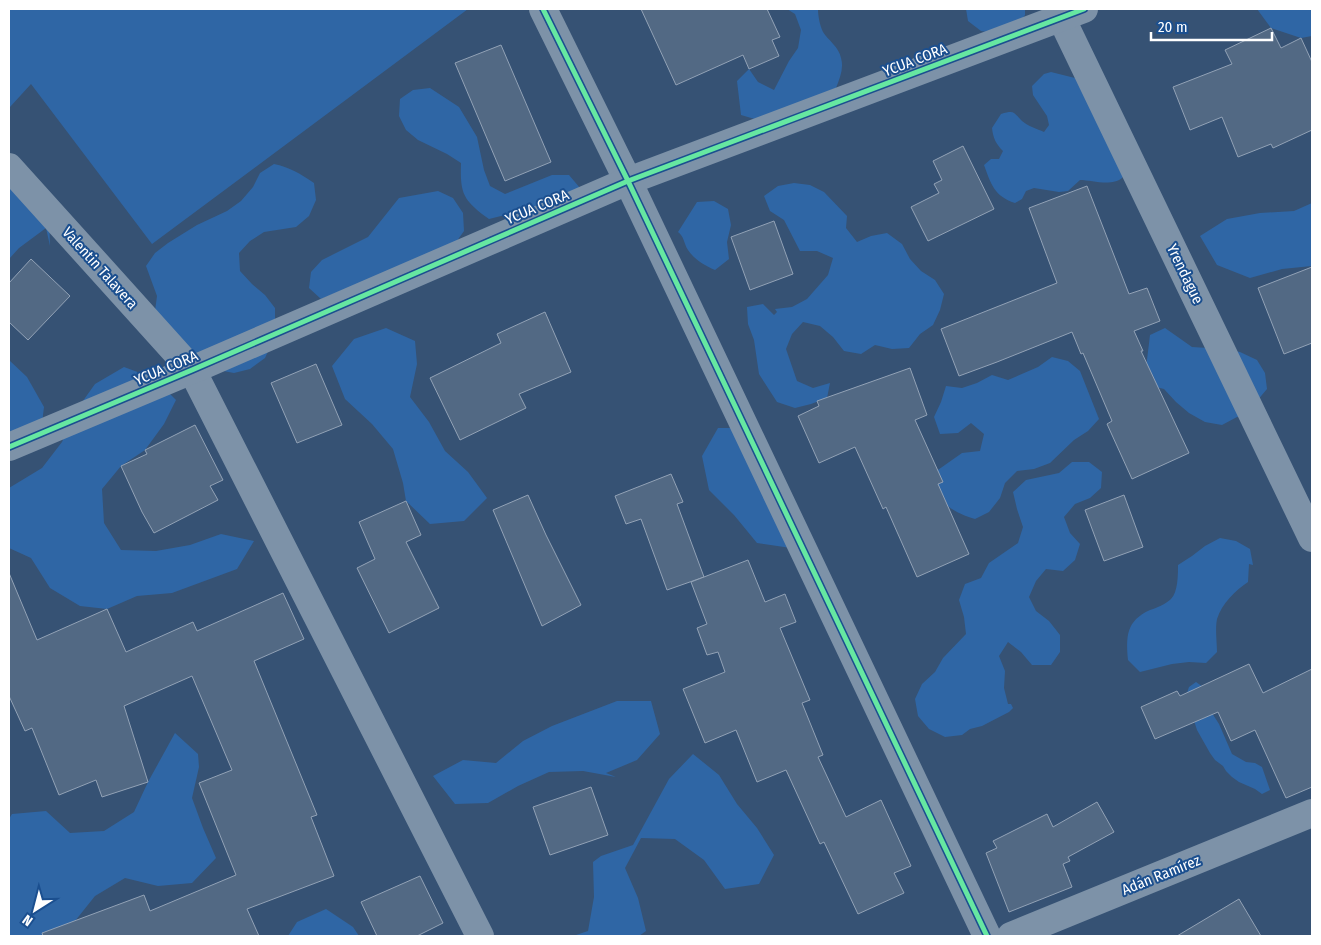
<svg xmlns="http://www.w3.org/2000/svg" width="1321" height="945" viewBox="0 0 1321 945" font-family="'Fira Sans Condensed',sans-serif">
<rect width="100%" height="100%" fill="#365274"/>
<g fill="#2f66a5">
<polygon points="9,9 468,9 152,244 31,84 10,107 9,107"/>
<path d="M787 9H818C818 16 820 26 823 32 828 40 839 47 841 58 844 68 840 78 836 88L758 120 741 115 737 81 749 69 758 82 774 90 789 61 798 48 801 30 795 14Z"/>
<polygon points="966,9 1025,9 1025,15 1015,29 999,34 981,31 968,21"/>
<polygon points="1257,9 1312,9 1312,36 1301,38 1271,28"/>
<path d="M1051 72 1075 78 1127 171C1125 173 1124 176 1122 178 1111 187 1092 180 1080 180L1068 191 1059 192 1034 188 1026 191 1022 199 1015 203C994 196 991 184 984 165L991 159H999L1003 151C996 144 993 138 992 128L1001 114C1015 110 1013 112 1022 121 1028 126 1037 129 1044 132L1049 125 1047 116 1033 95 1032 86 1044 74Z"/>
<path d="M430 88 459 107 477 137 484 170 490 186 505 194 552 175H569L580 188 538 213 521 211 489 219C463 200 460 194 461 163L447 154 418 140 406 130 399 116 400 99 413 90Z"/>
<polygon points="9,162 49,213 50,246 46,228 19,248 9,259"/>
<path d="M274 164C289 167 301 174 314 183L316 200 309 216 296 227 264 232 250 241 239 253 240 271 252 284 265 295 275 308V326L272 343 265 358 250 369 234 373 218 370 202 364 155 311 157 296 146 266 155 253 168 243 197 225 227 211 241 201 253 187 260 173Z"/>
<polygon points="794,183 810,185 824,192 847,216 846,228 857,242 871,236 887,233 902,244 910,259 921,271 935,280 944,294 940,310 933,325 920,334 909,348 892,349 875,345 861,354 844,351 833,337 820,326 803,322 792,334 786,349 797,381 813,388 830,383 827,398 811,404 795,408 777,402 759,374 754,340 748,324 747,307 763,304 774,315 777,312 775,309 792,307 807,299 828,275 833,258 817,251 800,251 784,220 770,211 764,196 778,186"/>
<polygon points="438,191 453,198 463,213 464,231 454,245 321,299 309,288 311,272 322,260 368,237 399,198"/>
<path d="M714 201 728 209 731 225 727 242 729 259 715 270C704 265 695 260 688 250 684 244 684 236 678 232L697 202Z"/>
<polygon points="1312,203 1312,266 1282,269 1250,278 1217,265 1200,236 1227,219 1260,213 1294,211"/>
<polygon points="386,328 415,341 417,364 410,397 429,422 445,451 468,472 487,498 464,521 430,524 406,501 403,483 393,449 372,424 345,399 332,366 354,339"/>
<polygon points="1165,328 1192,347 1224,349 1240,352 1257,360 1265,373 1267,389 1256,402 1254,415 1237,417 1222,425 1205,422 1189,413 1176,402 1164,389 1148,385 1146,368 1150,335"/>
<path d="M1052 357 1068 361 1080 371 1099 419 1088 431 1074 440 1050 463 1034 469 1017 471 1005 483 1000 498 989 512 975 519C953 512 946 507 933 489L935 472 962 453 980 451 984 434 971 423 958 433 940 434 934 417 941 402 946 386 962 388 977 383 992 375 1008 380 1038 367Z"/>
<polygon points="9,360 27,377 44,407 40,440 9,456"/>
<polygon points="124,367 154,378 176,400 164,424 145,450 121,466 102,489 104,523 121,550 156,551 190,545 221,534 254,541 237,569 172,593 137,596 107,609 80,606 50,588 31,558 9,548 9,488 42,468 62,442 75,412 95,384"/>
<polygon points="718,428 754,428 791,548 757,543 734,515 709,490 702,456"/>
<polygon points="1072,462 1089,462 1102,472 1101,488 1090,498 1075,504 1064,517 1070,533 1080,544 1075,560 1063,571 1046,569 1036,581 1029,597 1036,611 1049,621 1060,635 1060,652 1051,665 1032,665 1021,652 1008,642 999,656 1005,671 1004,688 1008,704 1011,704 1013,708 1009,712 982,726 970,729 962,735 945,737 929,729 918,716 915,699 922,684 935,672 943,658 966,634 964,617 959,600 965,584 981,578 989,563 1018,543 1023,527 1017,509 1013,492 1026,480 1059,473"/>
<path d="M1220 538 1236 541 1250 549 1253 565 1249 564 1248 582C1235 591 1222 603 1217 619 1215 628 1217 643 1217 652L1206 663 1189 662 1172 664 1140 672 1128 660C1126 636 1126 621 1150 610 1156 608 1166 604 1171 599 1178 592 1178 575 1178 565L1192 556 1205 546Z"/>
<polygon points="1196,682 1203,687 1210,710 1219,724 1232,754 1246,762 1255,763 1262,767 1270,790 1262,794 1255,789 1239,782 1232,777 1226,771 1223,766 1215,760 1210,753 1197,730 1186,696 1189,687"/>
<polygon points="617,701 651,701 660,734 637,760 606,773 616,777 583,771 549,772 518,786 488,803 455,804 433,776 463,760 496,763 523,741 552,726"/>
<polygon points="175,733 198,754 199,767 192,798 203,828 216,858 192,883 158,886 125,878 95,896 75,921 59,927 48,936 9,936 9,819 12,814 46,811 70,833 104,831 134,812 148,782"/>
<polygon points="693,754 719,775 737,804 757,828 774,855 759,884 725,889 704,860 675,839 641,838 625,868 638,898 646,931 639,936 573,936 588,931 594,897 593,862 601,856 633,845 669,779"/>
<polygon points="326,909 353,927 359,936 288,936 297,922"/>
</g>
<g fill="#526984" stroke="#92a2b6">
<polygon points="641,9 767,9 780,37 772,40 779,56 749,69 743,55 676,85"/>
<polygon points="1271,28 1281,48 1301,38 1312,62 1312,130 1273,148 1271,144 1238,157 1222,117 1190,130 1173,87 1232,64 1225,50"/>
<polygon points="501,45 551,162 505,181 455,63"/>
<polygon points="963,146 994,209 928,241 911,207 939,193 934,184 942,180 933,161"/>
<polygon points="1087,186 1129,294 1147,288 1160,321 1134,331 1143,351 1141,351 1189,453 1132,479 1107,424 1112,421 1083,353 1081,354 1072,332 997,362 959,376 941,329 1057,283 1029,208"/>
<polygon points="774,221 793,274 750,290 731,237"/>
<polygon points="31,259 70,296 28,340 9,322 9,283"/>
<polygon points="1312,267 1312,343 1284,354 1258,288"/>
<polygon points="545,312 571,372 519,394 526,408 460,440 430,378 501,343 497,334"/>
<polygon points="316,364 342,425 297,443 271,383"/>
<polygon points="910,368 927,415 915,420 943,482 938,484 969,554 917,577 886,507 883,509 855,447 819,463 798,416 819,406 817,401"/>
<polygon points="195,425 223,480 210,486 218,500 154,533 142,512 121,466 147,454 145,450"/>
<polygon points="671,474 683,502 677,504 704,577 667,590 641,519 626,524 615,496"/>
<polygon points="528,495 546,535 581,605 542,626 493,510"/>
<polygon points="1124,495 1143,547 1104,561 1085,510"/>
<polygon points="406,501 421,535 406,542 439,608 389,633 357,568 375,559 359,522"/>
<polygon points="748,560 765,602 785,594 796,622 780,628 810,700 802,703 823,755 818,757 846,817 881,800 911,866 894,873 904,893 858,914 824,842 820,844 786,770 757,782 736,730 705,743 683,689 725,672 718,652 707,655 697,628 707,624 691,582"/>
<polygon points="9,573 37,640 107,609 126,652 193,622 197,631 283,593 304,639 254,661 317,815 311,817 334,876 247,909 259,936 43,936 42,933 144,895 150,911 236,875 199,783 232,770 192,676 124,706 148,782 102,797 96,780 59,795 32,728 25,731 9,696"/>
<polygon points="1249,664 1263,693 1312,669 1312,787 1286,798 1255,730 1231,741 1218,712 1155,739 1141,707 1177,691 1180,696"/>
<polygon points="591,787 608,835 550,855 533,807"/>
<polygon points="1097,802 1114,832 1068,857 1070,861 1063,864 1072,887 1009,912 986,853 997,848 993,841 1047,814 1053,827"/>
<polygon points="420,876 443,923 417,936 377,936 361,902"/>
<polygon points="1239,899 1261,936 1177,936"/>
</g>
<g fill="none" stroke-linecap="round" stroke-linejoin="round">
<g stroke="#7d92a8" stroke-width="28">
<polyline points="543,9 628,181 987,936"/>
<polyline points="1057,9 1312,538"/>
<polyline points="9,167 192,370 480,936"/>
<polyline points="9,447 192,370 628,181 1084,9"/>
<polyline points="1011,936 1312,813"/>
</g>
<g stroke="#1b4f8f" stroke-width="8">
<g id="cycleway">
<polyline points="543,9 628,181 987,936"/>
<polyline points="9,447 192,370 628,181 1084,9"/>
</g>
</g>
<use href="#cycleway" stroke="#66e7a1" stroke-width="5"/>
</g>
<g text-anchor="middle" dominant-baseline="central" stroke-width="4" stroke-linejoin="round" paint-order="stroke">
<g font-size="15" fill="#fff" stroke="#1b4f8f">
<text transform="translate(915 60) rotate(-21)">YCUA CORA</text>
<text transform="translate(537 207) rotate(-23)">YCUA CORA</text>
<text transform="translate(100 268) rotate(48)">Valentin Talavera</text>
<text transform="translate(1185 274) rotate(64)">Yrendague</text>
<text transform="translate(166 368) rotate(-23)">YCUA CORA</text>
<text transform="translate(1161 875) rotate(-22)">Adán Ramírez</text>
</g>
</g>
<rect width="1321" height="945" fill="none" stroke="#ffffff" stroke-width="20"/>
<g transform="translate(35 910) rotate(216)" stroke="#1b4f8f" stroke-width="4" paint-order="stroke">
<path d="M0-4L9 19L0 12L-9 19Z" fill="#ffffff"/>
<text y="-8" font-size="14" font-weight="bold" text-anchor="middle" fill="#ffffff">N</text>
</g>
<path d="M1151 32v8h121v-8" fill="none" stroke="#ffffff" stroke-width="2.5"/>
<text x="1158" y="32" font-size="15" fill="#ffffff" stroke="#1b4f8f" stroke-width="4" paint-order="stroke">20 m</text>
</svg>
